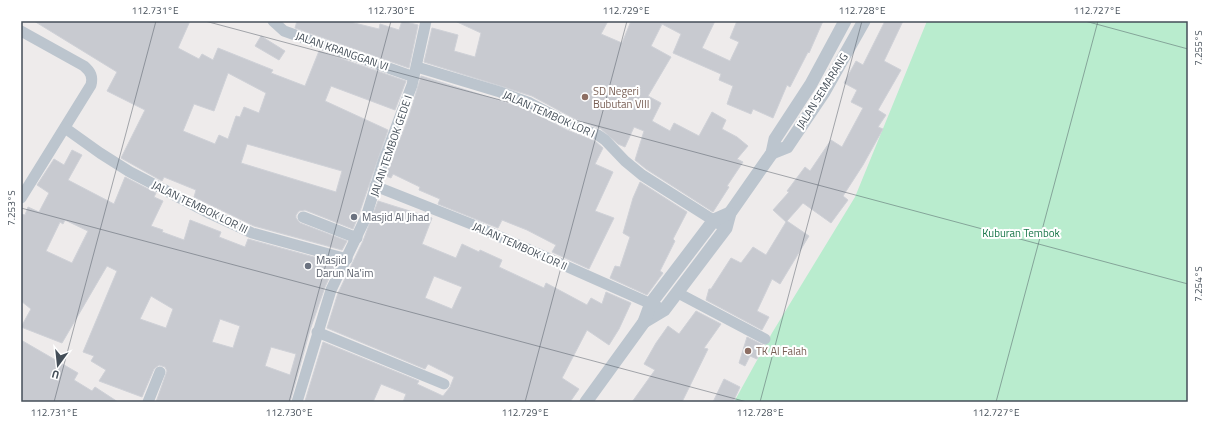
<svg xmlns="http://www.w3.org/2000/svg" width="1209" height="423" viewBox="0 0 1209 423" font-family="'Titillium Web',sans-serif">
<rect width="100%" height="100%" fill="#eeebeb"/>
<polygon fill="#b9ecce" points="927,21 1188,21 1188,402 734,402 772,333 855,197"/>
<g fill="#c8cad0" stroke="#cfd1d7" fill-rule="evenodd">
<path d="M34 21H190L178 48 199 59 202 54 213 60 218 48 273 70 271 73 305 86 319 51 406 81 395 110 331 86 325 101 388 130 359 214 353 229 305 210 299 211 296 215V218L300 223 347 241 342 250 254 226 194 197 196 190 164 177 162 181 121 158 145 110 107 91 117 72ZM228 73 266 93 259 113 244 107 240 117 236 116 228 139 219 135 215 144 183 131 194 104 214 111ZM247 144 342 171 336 192 241 163Z"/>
<polygon points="297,21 346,21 379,29 380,24 399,30 402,21 418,25 409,68 295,28"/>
<polygon points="455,21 608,21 601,34 622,43 631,21 715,21 702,48 730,61 739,42 730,38 737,21 823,21 809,53 808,52 790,87 787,85 773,118 753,109 751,114 727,104 733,86 719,80 721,74 673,53 681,34 662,24 651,46 671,57 648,96 661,103 652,121 670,131 674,123 699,136 712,112 726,120 722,129 737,137 748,146 737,159 743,162 727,186 729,187 713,212 646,169 635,160 644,131 634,127 625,147 618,144 601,129 573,118 532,96 424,62 432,28 458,35 454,51 475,57 481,33"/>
<polygon points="885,21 903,21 884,61 901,70 878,110 886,115 878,127 883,129 863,165 843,196 848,200 831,223 803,203 787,221 809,236 780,284 772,279 757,311 769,317 762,330 706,300 709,289 711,289 731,258 741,263 753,247 766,255 786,222 773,210 789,192 787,191 805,167 810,171 831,140 842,147 863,108 851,102 857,90 844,83 856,61 863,65"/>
<polygon points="261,36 285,51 279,60 255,46"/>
<polygon points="421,76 527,109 567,130 595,141 603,148 595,164 613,172 595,211 614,218 589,269 552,252 556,245 527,230 502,220 498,228 438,204 440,199 419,190 420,187 393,174 391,178 386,176 409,116"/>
<path d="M72 150 82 155 68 180 114 204 125 177 156 193 154 197 163 201 151 226 163 230 162 232 184 240 190 220 221 232 219 237 245 247 248 239 336 263 325 287 310 330 290 402H156L167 371 165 367 159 365 154 369 142 397 99 381 106 370 91 361 94 356 83 352 117 271 107 266 62 343 21 327 31 309 21 301V214L25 215 28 207 39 212 49 193 37 185 54 159 64 165ZM65 220 88 231 72 263 46 251 60 222 63 224ZM151 296 173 309 166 328 140 319ZM220 319 240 326 233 348 212 342ZM271 347 296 354 290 375 265 366Z"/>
<polygon points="640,182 687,212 673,239 675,241 660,271 663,273 647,295 610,278 615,266 620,267 630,237 623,233 633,198"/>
<path d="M378 201 432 218 422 244 456 258 462 244 479 252 480 250 502 260 499 267 544 288 546 283 587 305 591 298 602 304 606 292 631 303 619 329 609 345 587 330 562 378 579 389 570 402H403L406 394 381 384 373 402 305 401 323 342 419 381 417 384 443 396 450 387 454 377 428 364 425 369 327 328 338 293 363 241ZM434 276 462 287 452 309 425 298Z"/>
<polygon points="696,311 721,324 704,348 708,349 682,402 632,402 655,370 644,364 656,343 668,326 679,334"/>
<polygon points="747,337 763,345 757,359 750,356 745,366 739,363"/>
<polygon points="21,340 78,373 74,380 92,391 95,387 118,402 27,402 21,399"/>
<polygon points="724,379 740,387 733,402 713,402"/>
</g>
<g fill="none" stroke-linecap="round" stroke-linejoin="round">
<g stroke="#bcc5ce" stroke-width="11">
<polyline points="273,21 284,31 414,77"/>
<path d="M21 31 84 66C91 72 93 77 91 85L21 198"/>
<polyline points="417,67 500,92 530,103 570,124 598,135 605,140 625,161 642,175 721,225"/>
<polyline points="65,128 100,153 130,172 211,214 252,233 347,259"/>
<polyline points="375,186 471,224 658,307"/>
<polyline points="303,217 357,238"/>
<polyline points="678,293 765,339"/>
<polyline points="317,332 444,384"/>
<polyline points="148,402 160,372"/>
<polyline points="297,402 331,290 366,217 383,162 412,85 426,21"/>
</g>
<g stroke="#bcc5ce" stroke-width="13">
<polyline points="772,153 787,147 824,92 864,21"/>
<polyline points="644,322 664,310 726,228 730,213 772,153 775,139 811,84 845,21"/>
<polyline points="586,402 644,322 651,303 714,220 730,213"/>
</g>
</g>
<path fill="none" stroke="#444e58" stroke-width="1" stroke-opacity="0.45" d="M205 21 1188 284M1085 21 1188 49M21 208 747 402M54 402 156 21M289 402 391 21M525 402 627 21M760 402 862 21M996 402 1098 21"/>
<g fill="#8d6e63" stroke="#fff" stroke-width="1.5">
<circle cx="585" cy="97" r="4"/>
<circle cx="748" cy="351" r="4"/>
</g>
<g fill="#6b7280" stroke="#fff" stroke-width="1.5">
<circle cx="354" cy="217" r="4"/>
<circle cx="308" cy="266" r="4"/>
</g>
<g text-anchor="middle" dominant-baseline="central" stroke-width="4" stroke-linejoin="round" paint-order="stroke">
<g font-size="11" fill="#444e58" stroke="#fff">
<text transform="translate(342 51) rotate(19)">JALAN KRANGGAN VI</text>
<text transform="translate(822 91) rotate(-58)">JALAN SEMARANG</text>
<text transform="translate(549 114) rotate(24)">JALAN TEMBOK LOR I</text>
<text transform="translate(391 146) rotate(-71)">JALAN TEMBOK GEDE I</text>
<text transform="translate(200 207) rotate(26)">JALAN TEMBOK LOR III</text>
<text transform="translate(520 246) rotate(24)">JALAN TEMBOK LOR II</text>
</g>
<g font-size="11" fill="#785e54" stroke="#fff" text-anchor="start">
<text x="593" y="91">SD Negeri<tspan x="593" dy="13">Bubutan VIII</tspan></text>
<text x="756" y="351">TK Al Falah</text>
</g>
<g font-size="11" fill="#5b616d" stroke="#fff" text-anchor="start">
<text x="362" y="217">Masjid Al Jihad</text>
<text x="316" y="260">Masjid<tspan x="316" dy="13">Darun Na'im</tspan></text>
</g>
<g font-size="11" fill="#187649" stroke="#fff">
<text x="1021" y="233">Kuburan Tembok</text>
</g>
</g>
<rect width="1209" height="423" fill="none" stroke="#ffffff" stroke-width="44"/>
<g transform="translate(58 365) rotate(195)" stroke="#ffffff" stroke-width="3" paint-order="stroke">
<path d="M0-3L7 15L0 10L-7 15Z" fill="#444e58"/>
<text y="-6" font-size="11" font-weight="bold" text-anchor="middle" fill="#444e58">U</text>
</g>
<rect x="22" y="22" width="1165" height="379" fill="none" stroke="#444e58" stroke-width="1.5"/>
<g font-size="10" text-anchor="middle" fill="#444e58">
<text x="155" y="14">112.731°E</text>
<text x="391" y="14">112.730°E</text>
<text x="626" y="14">112.729°E</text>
<text x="862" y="14">112.728°E</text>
<text x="1097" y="14">112.727°E</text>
<text transform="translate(1198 48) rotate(-90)" y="4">7.255°S</text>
<text transform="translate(11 208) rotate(-90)" y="4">7.253°S</text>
<text transform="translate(1198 284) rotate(-90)" y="4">7.254°S</text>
<text x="54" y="416">112.731°E</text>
<text x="289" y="416">112.730°E</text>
<text x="525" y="416">112.729°E</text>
<text x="760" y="416">112.728°E</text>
<text x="996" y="416">112.727°E</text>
</g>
</svg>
